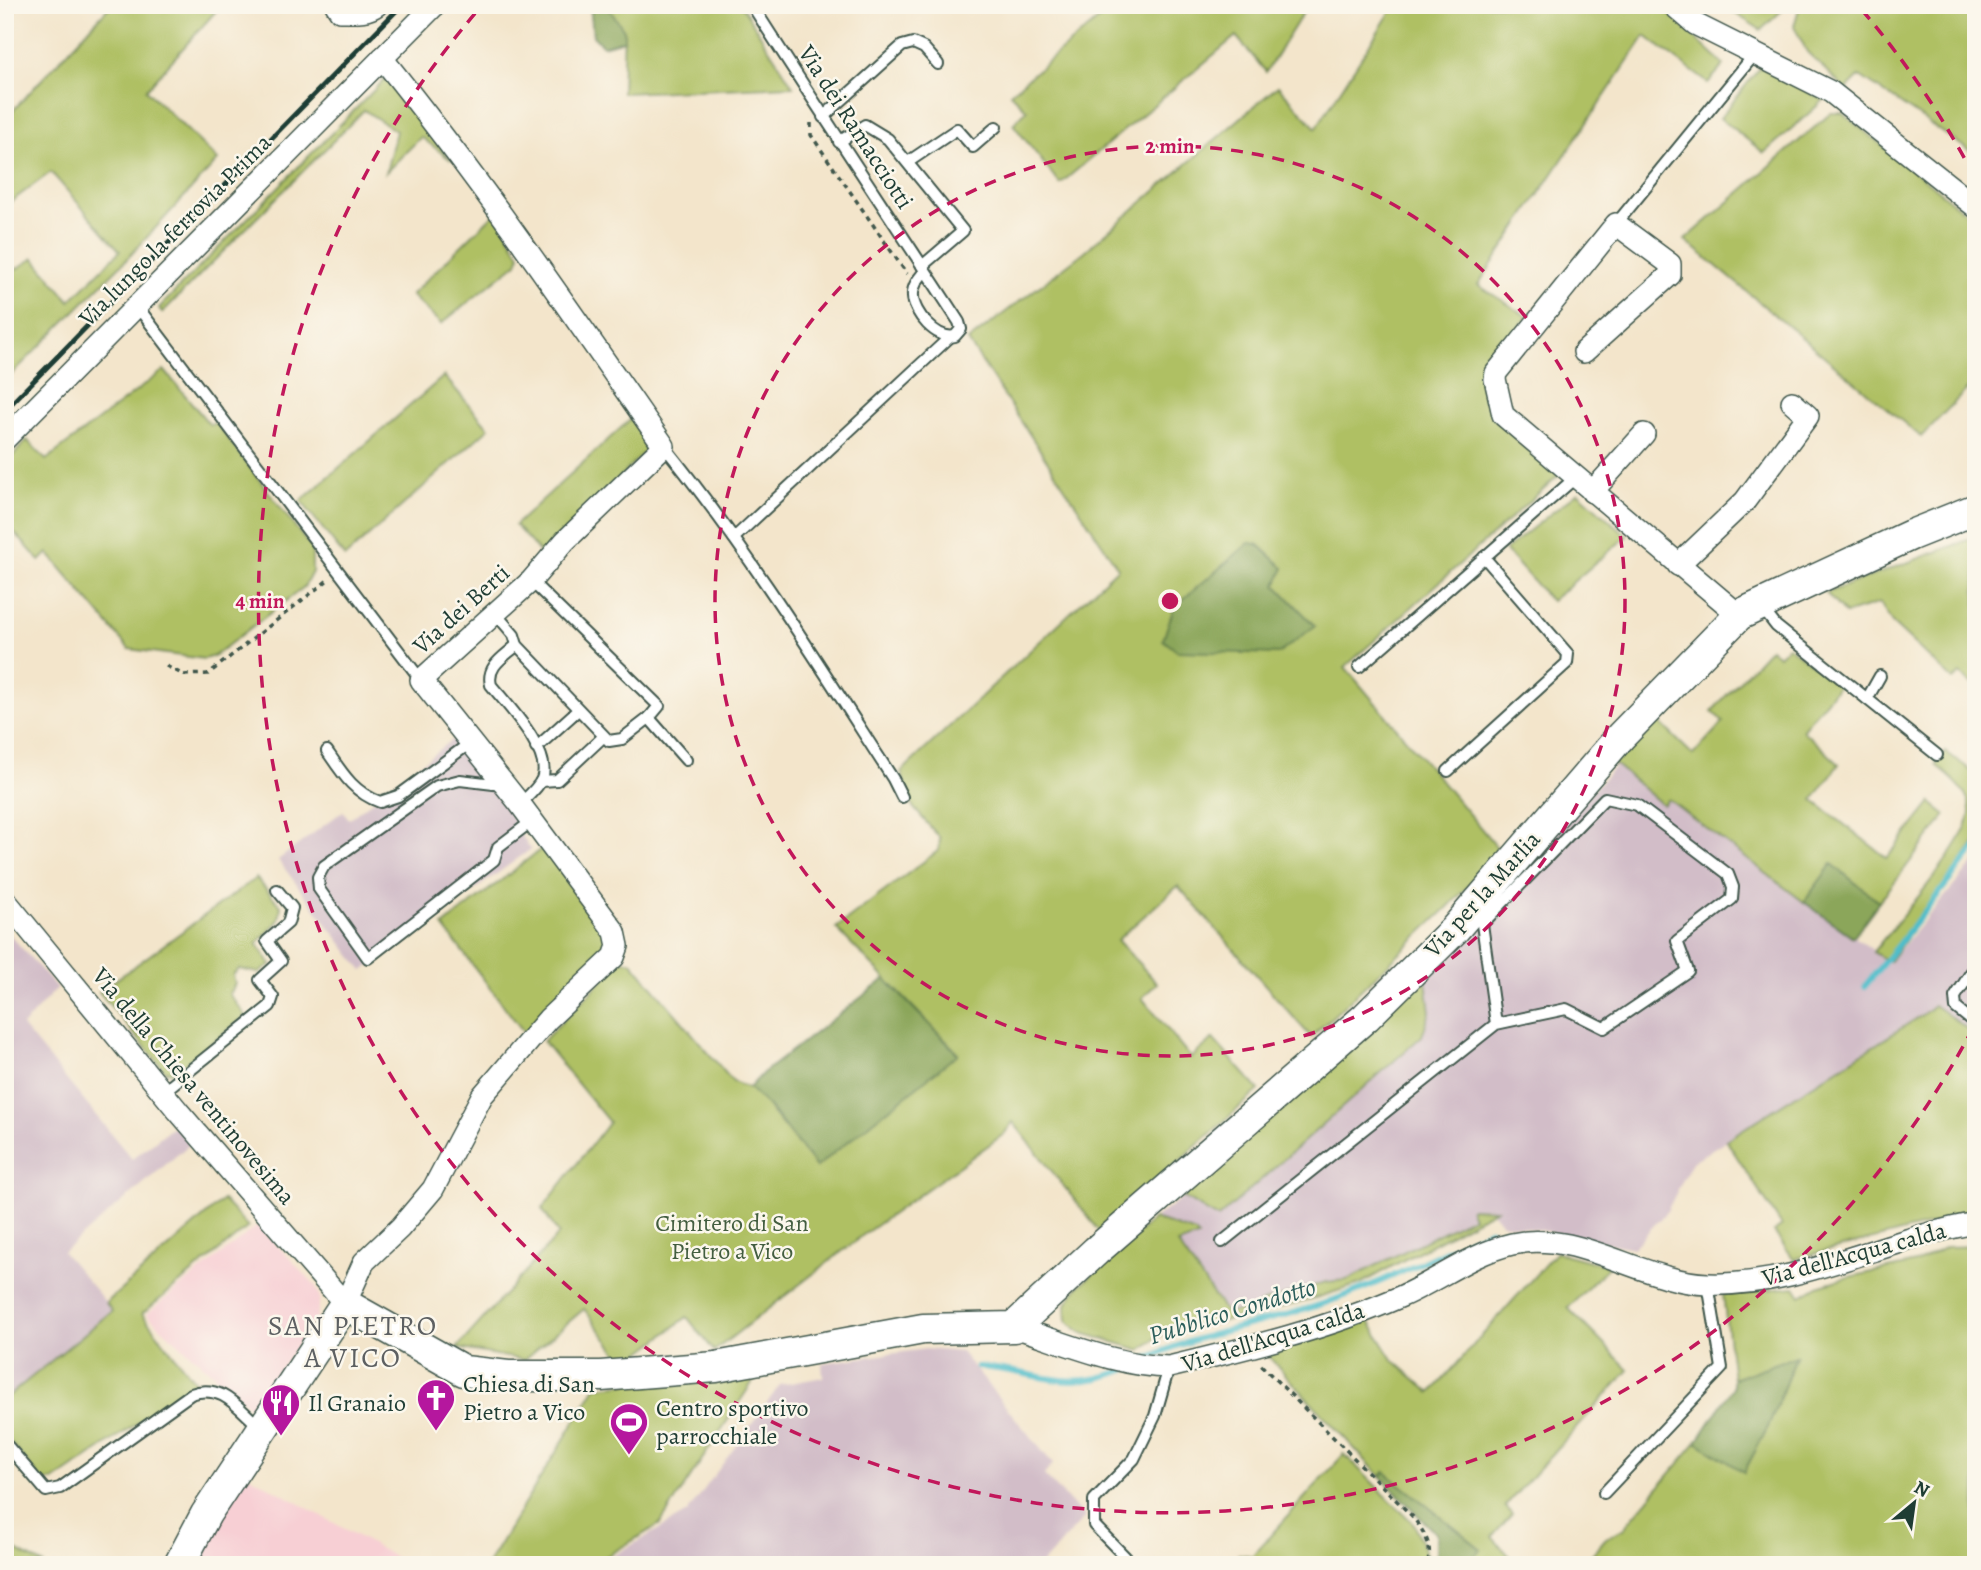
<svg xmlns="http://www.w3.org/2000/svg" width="1981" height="1570" viewBox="0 0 1981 1570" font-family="Alegreya,serif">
<rect width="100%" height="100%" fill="#fbf7ec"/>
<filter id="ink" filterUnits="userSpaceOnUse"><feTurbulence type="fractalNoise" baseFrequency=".0143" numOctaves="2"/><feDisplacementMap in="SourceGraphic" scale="14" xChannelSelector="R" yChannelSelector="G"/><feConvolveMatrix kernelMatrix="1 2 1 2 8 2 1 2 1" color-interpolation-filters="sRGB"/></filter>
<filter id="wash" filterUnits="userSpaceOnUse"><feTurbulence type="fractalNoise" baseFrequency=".00686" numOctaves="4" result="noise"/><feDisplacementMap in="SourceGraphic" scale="28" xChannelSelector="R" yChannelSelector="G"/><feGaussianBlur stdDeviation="1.57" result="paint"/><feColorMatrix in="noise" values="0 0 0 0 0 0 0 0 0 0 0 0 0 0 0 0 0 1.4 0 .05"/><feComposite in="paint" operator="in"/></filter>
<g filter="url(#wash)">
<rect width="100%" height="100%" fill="#f3e5cb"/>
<g fill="#f7cfd4">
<polygon points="258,1225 315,1285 320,1298 317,1317 252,1409 146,1314"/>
<polygon points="245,1473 409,1565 197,1565"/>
</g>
<g fill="#d2bdc8">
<polygon points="454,738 519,821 514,825 531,849 363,971 278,860 343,811 349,819"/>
<polygon points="1616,765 1662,804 1667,799 1889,962 1976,860 1976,1035 1934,1005 1922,1015 1692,1162 1667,1211 1633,1248 1502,1223 1489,1209 1472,1208 1470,1210 1473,1216 1347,1280 1326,1282 1261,1303 1253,1309 1226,1313 1177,1243 1198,1237 1154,1219 1183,1197 1219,1217 1425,973"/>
<polygon points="5,929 57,988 22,1026 132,1159 174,1126 190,1144 63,1252 113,1311 5,1399"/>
<polygon points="926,1349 961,1352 1053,1464 1044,1475 1085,1517 1041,1565 597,1565 687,1513 780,1385 823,1377 822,1363"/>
</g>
<g fill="#afc064" stroke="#677e4c" stroke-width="2" fill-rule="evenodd">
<polygon points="111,5 211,5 216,11 146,90 218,160 127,259 5,381 5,276 34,258 70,301 120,251 51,172 5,206 5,119"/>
<polygon points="606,5 741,5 793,86 622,93 624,30"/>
<polygon points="1116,5 1308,5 1266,72 1236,36 1060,184 1013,124 1027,110 1010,93"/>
<path d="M1395 5H1660L1724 65 1708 83 1645 36 1478 285 1528 317 1479 377C1494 427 1521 443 1560 474L1345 667 1501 852 1446 909 1311 1037 1178 886 1117 940 1157 983 1142 998 1191 1058 1213 1039 1259 1090 1100 1232 1013 1122 1004 1134 867 1232 714 1351 687 1317 626 1364 584 1309 524 1360 457 1348 559 1234 542 1209 609 1122 543 1041 621 961H631L733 1082 754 1090 816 1167 958 1053 836 928 939 850 940 838 913 807 901 772 1118 568 968 341 1084 252 1278 86 1316 128ZM1258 544 1284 568 1276 585Z"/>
<polygon points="1722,5 1788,5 1761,30"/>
<polygon points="1800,5 1976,5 1976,155 1860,76 1846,90 1807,52 1794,26"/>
<polygon points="1761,66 1824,100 1764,153 1720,118"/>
<polygon points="386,78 451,160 421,137 386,172 396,131 364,110 162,313 159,308"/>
<polygon points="1831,113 1842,113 1976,221 1976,380 1921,437 1685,240"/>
<polygon points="496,212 520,255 517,263 441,324 411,295"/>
<polygon points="164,370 210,425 216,423 312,549 312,572 304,587 214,656 204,659 129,649 48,553 40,561 5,522 5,464 27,440 46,460"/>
<polygon points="444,376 489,428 345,557 301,501"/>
<polygon points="635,415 647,432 650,446 544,557 515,525"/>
<polygon points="1578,492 1627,536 1551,601 1505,550"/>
<polygon points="1976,537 1976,687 1960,674 1953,680 1892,623 1880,603 1845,614 1826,593"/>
<polygon points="1788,646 1839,685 1802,730 1839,764 1813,800 1887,858 1931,803 1946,815 1879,902 1832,864 1804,902 1668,799 1663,805 1610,760 1654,717 1693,755 1723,722 1712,711 1770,648 1778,656"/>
<path d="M1946 752 1976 774V842L1889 962 1873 952C1894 925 1971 840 1970 811 1970 791 1950 777 1936 765Z"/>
<polygon points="545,846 606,933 608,953 526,1035 443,926"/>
<polygon points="256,878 281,906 279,920 257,944 271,965 259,973 239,969 233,975 235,984 229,994 246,1016 174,1072 165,1071 99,992"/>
<polygon points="1425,973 1430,1012 1422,1036 1218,1218 1183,1197"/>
<polygon points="1934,1005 1976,1035 1976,1213 1794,1259 1774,1232 1782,1226 1726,1140 1922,1015"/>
<polygon points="223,1200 248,1227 142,1314 196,1383 53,1481 42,1481 5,1436 5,1399 112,1311 106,1303"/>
<polygon points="1472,1208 1496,1209 1360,1284 1296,1304 1159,1336 1141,1350 1082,1333 1067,1321 1066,1304 1077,1288 1154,1219 1196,1233 1198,1237 1178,1244 1226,1313 1253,1309 1261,1303 1326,1282 1347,1280 1473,1217 1470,1210"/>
<polygon points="1976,1246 1976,1565 1583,1565 1605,1539 1624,1528 1697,1442 1744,1472 1769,1425 1796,1357 1733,1379 1723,1294 1795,1287 1801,1296 1818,1286 1845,1278 1916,1263 1946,1247"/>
<polygon points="1556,1252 1609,1266 1568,1308 1629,1370 1505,1506 1512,1514 1492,1537 1518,1565 1467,1565 1481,1549 1384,1472 1381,1477 1267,1355 1367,1318 1394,1361 1431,1393"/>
<polygon points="761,1369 660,1524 592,1565 487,1565 596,1387"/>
<polygon points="1344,1454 1415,1525 1427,1558 1424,1565 1230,1565 1239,1554 1252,1556"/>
<polygon points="5,1544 44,1565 5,1565"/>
</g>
<g fill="#8ba65a" stroke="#557247" stroke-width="2">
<polygon points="590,5 606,5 624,30 624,40 603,46 593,36"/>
<polygon points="1249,543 1257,544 1284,568 1276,585 1315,626 1278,654 1177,651 1163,640 1174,607"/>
<polygon points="1832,864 1879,902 1853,937 1804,902"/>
<polygon points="885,979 958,1054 816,1167 770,1108 749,1088 763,1073"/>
<polygon points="1796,1356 1769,1425 1744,1472 1697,1442 1733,1387 1733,1379"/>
<polygon points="1385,1472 1481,1549 1467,1565 1432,1565 1436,1555 1436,1534 1381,1477"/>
</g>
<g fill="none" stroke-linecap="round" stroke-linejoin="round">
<g stroke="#50bdca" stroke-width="6">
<polyline points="1865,986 1976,847"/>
<path d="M1148 1358C1205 1331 1269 1323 1328 1302 1384 1282 1436 1256 1490 1230"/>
<path d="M977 1367C1036 1370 1065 1395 1126 1369"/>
</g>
</g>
</g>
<g filter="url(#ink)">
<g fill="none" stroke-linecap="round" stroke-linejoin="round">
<g stroke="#3f564b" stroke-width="14">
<g id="lane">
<path d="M752 5C820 112 890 216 959 322L961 329 955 336C937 340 913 313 913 296 912 286 919 278 925 271"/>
<polyline points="823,117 902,46 913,43 924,48 938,64"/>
<polyline points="839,142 865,125 888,139 963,231 922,266"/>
<polyline points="908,162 957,129 973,147 996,127"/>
<polyline points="1616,224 1754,55"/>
<polyline points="137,306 421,680"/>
<path d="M664 446C749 551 820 666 893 779L902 797"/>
<polyline points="734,538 950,337"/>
<polyline points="531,581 659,706 649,718 686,760"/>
<polyline points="1762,608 1776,626 1937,755"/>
<polyline points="496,614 514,635 517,645 609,741 622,739 649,718"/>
<path d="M517 645C504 657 486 666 491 685 507 705 553 752 542 779 538 788 527 797 520 804"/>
<polyline points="1359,667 1575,478"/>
<polyline points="1867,699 1880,676"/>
<polyline points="536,748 578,710"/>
<path d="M327 751C342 773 354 793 380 802L398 796 470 743"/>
<polyline points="1448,771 1567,663 1568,654 1484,557"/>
<polyline points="541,781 557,780 603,737"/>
<polyline points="502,785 460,780 437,786 324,866 318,877 319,889 368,958 494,860 498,847 532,821"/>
<polyline points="1976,965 1955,997 1956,1008 1976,1024"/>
<polyline points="163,1092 270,1006 273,997 260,980 281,961 267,941 288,923 292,908 277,890"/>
<polyline points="1222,1242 1496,1024 1482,924 1605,798 1637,805 1728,874 1733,887 1732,899 1677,941 1688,971 1604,1028 1566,1009 1496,1024"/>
<path d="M5 1443 46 1491 60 1488 191 1394C222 1383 238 1408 260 1427"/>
<polyline points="1604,1493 1722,1368 1708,1284"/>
<polyline points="1133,1565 1094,1525 1094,1500 1134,1459 1155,1416 1169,1367"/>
</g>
</g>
<g stroke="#3f564b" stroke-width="24">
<g id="street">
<path d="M336 5 340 11C354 11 366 13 377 5"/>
<polyline points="1673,5 1695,24 1831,92 1976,207"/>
<polyline points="1584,352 1670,275 1670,264 1616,224 1496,373 1495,379 1503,415 1739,615"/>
<polyline points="5,439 435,5"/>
<polyline points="1592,492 1644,434"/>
<polyline points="1678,565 1745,501 1808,416 1792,402"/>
<path d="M5 900 178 1111 345 1304 364 1262 400 1228 433 1189 482 1096 548 1019 614 957 618 946 615 932 520 804 421 680 531 581 565 541 664 446C573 315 483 183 382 58"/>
<path d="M1014 1327C1063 1342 1117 1366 1169 1367 1248 1348 1327 1329 1402 1296 1438 1280 1473 1253 1512 1244 1579 1229 1642 1282 1708 1284 1800 1287 1887 1238 1976 1223"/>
</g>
</g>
<g stroke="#3f564b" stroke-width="33">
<polyline id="secondary" points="179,1565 206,1514 345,1304 464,1371 508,1376 601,1376 716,1367 923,1329 1014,1327 1096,1251 1366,1017 1454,930 1621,736 1739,615 1911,535 1976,509"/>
</g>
<g stroke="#3f564b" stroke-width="3.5" stroke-dasharray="5 5" stroke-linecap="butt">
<polyline points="811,123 811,135 907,274"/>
<polyline points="166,666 184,675 208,674 328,580"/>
<path d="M1261 1365 1413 1517C1424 1533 1434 1545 1427 1565"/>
<polyline points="311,1396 321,1395"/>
</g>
<use href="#lane" stroke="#fff" stroke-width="10"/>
<use href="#street" stroke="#fff" stroke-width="21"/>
<use href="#secondary" stroke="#fff" stroke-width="30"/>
<polyline stroke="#1f3d34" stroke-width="5" points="5,410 402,5"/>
</g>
</g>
<g fill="none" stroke="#c2185b" stroke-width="3.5" stroke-dasharray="12 9">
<circle cx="1170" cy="601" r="455"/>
<path d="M1973 1028A910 910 0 1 1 478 10M1862 10A910 910 0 0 1 1973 174"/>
</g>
<defs>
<g id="church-pin" transform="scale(2.0125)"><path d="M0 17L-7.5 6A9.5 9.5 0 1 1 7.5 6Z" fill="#b5179e" stroke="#fbf7ec"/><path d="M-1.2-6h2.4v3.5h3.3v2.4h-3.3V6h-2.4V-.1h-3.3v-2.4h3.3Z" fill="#fff"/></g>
<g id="restaurant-pin" transform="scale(2.0125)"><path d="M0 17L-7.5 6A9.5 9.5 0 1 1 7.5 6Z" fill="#b5179e" stroke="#fbf7ec"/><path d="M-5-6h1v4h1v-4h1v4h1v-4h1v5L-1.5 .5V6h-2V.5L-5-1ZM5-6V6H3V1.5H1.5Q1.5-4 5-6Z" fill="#fff"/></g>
<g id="stadium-pin" transform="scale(2.0125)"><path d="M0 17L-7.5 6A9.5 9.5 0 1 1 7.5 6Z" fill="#b5179e" stroke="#fbf7ec"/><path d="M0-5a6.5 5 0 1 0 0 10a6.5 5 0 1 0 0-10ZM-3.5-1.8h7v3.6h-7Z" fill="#fff"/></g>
</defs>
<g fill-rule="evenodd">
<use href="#church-pin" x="436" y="1398"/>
<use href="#restaurant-pin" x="281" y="1403"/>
<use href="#stadium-pin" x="629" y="1422"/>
</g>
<g text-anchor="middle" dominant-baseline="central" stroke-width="5" stroke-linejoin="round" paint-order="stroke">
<g font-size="24" fill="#1f3d34" stroke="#fbf7ec">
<text transform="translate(856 127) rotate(57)">Via dei Ramacciotti</text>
<text transform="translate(175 230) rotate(-45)">Via lungo la ferrovia Prima</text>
<text transform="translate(461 609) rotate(-42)">Via dei Berti</text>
<text transform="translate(1482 894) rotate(-48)">Via per la Marlia</text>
<text transform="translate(194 1086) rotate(50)">Via della Chiesa ventinovesima</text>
<text transform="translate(1854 1254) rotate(-15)">Via dell'Acqua calda</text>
<text transform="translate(1273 1337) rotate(-17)">Via dell'Acqua calda</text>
</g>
<g font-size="24" fill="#435e40" stroke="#fbf7ec">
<text x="732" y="1223">Cimitero di San<tspan x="732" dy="28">Pietro a Vico</tspan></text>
</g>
<g font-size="24" fill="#1f3d34" stroke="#fbf7ec" text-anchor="start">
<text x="463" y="1384">Chiesa di San<tspan x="463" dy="28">Pietro a Vico</tspan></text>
<text x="308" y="1403">Il Granaio</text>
<text x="656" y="1408">Centro sportivo<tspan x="656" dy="28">parrocchiale</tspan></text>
</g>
<g font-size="26" font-style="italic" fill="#2b5d5a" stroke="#fbf7ec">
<text transform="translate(1232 1311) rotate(-17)">Pubblico Condotto</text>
</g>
<g font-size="28" letter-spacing="2" fill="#5d6062" stroke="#fbf7ec">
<text x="353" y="1326">SAN PIETRO<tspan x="353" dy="32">A VICO</tspan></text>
</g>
</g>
<circle cx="1170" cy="601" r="10" fill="#c2185b" stroke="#fbf7ec" stroke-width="3.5"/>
<g font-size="21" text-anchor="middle" font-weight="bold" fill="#c2185b" stroke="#fbf7ec" stroke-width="5" stroke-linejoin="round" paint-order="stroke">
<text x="1170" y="153">2 min</text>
<text x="260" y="608">4 min</text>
</g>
<rect width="1981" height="1570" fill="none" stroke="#fbf7ec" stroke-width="28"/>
<g transform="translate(1914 1503) rotate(29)" stroke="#fbf7ec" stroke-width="5" paint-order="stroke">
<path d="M0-5L12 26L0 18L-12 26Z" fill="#1f3d34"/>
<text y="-10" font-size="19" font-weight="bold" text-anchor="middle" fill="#1f3d34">N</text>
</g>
</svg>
